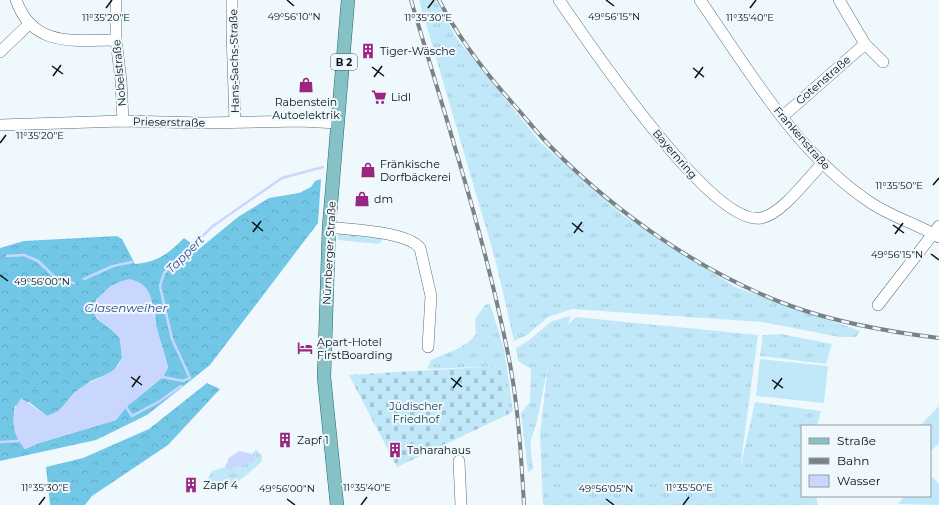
<svg xmlns="http://www.w3.org/2000/svg" width="939" height="505" viewBox="0 0 939 505" font-family="Montserrat,sans-serif">
<defs>
<pattern id="grass-tufts" width="24" height="20" patternUnits="userSpaceOnUse"><rect width="24" height="20" fill="#c0e8f8"/><path d="M3 7l-1-3M5 7V3M7 7l1-3M15 17l-1-3M17 17v-4M19 17l1-3" fill="none" stroke="#a4c6d4"/></pattern>
<pattern id="forest-crowns" width="20" height="18" patternUnits="userSpaceOnUse"><rect width="20" height="18" fill="#72c7e7"/><path d="M2 6a3 3 0 1 1 6 0M12 15a3 3 0 1 1 6 0" fill="none" stroke="#61aac5"/></pattern>
<pattern id="cemetery-stones" width="16" height="16" patternUnits="userSpaceOnUse"><rect width="16" height="16" fill="#c0e8f8"/><path d="M2 7V4a2 2 0 0 1 4 0v3zM10 15v-3a2 2 0 0 1 4 0v3z" fill="#a4c6d4"/></pattern>
</defs>
<rect width="100%" height="100%" fill="#eff9fd"/>
<g fill="url(#grass-tufts)">
<polygon points="419,0 436,0 457,39 540,142 624,216 735,287 860,331 856,337 840,337 762,322 572,309 548,317 527,335 514,341 496,262"/>
<polygon points="341,230 381,236 382,240 379,244 338,240 337,235"/>
<path d="M490 304 504 349 513 411 509 414 500 366 427 369 431 360C447 352 465 349 476 334L475 319 485 305Z"/>
<polygon points="571,316 568,324 576,317 758,335 740,469 755,402 821,411 817,426 802,426 802,496 816,496 818,505 543,505 540,434 548,366 537,421 530,443 533,469 528,472 521,413 530,402 531,369 518,361 516,348 528,341 552,321"/>
<polygon points="781,334 832,344 826,364 760,356 763,335"/>
<path d="M256 449 262 456V461C249 474 233 488 215 491L206 483 212 471 225 467 229 470 248 463 256 457 252 454Z"/>
</g>
<g fill="url(#forest-crowns)" fill-rule="evenodd">
<path d="M321 179 318 223 210 365 147 415 96 440 0 461V248L24 241 117 236 122 239 135 264C158 262 168 254 184 238L199 249 238 217 269 198 299 193 311 187 315 181ZM112 285 155 312 156 327 168 367 163 377 126 407 116 420 39 443 25 449C14 436 12 422 15 406L29 402 47 416 60 411 74 393 91 381 113 372 122 358 120 338 112 330 97 319 93 311 96 300Z"/>
<polygon points="207,383 220,389 168,445 92,496 85,505 50,505 46,467 83,458 149,429"/>
</g>
<polygon fill="url(#cemetery-stones)" points="500,366 509,414 397,467 349,375"/>
<g fill="#c0e8f8">
<polygon points="760,359 828,366 824,403 756,396"/>
<polygon points="939,406 939,443 930,452 930,426 920,426"/>
<polygon points="930,475 939,484 939,505 898,504 905,496 930,496"/>
</g>
<g fill="#c9d7fe">
<path d="M129 279C156 284 151 307 157 328 160 341 165 354 168 367L163 377 126 407 116 420 39 443 25 449C12 434 9 415 21 398L47 416C65 409 62 405 74 393 87 380 117 376 122 358 122 355 121 351 121 349 121 345 121 340 119 337 107 321 79 317 103 293 111 285 117 282 129 279Z"/>
<polygon points="239,451 252,454 256,457 254,461 229,470 225,467 229,458"/>
</g>
<g fill="none" stroke-linecap="round" stroke-linejoin="round">
<g stroke="#c9d7fe" stroke-width="2.5">
<polyline points="7,256 24,255 38,261 58,280 74,283"/>
<polyline points="84,279 113,266 132,262"/>
<polyline points="163,377 183,381 190,378 172,339 160,286 164,273 213,226 282,178 323,167"/>
<polyline points="126,407 132,416 160,401 181,386"/>
<polyline points="0,442 18,441"/>
</g>
<g stroke="#5a6f77" stroke-width="12">
<g id="minor">
<path d="M16 0C33 48 74 40 116 40"/>
<polyline points="116,0 116,40 121,81 123,121"/>
<polyline points="232,0 232,32 235,122"/>
<path d="M559 0C587 40 711 227 761 218 782 214 807 179 822 164"/>
<path d="M700 0C750 72 797 154 871 203 892 217 917 224 939 237"/>
<polyline points="839,0 865,44 883,62"/>
<polyline points="0,52 29,24"/>
<polyline points="782,117 865,44"/>
<polyline points="0,125 123,121 204,123 300,121 338,123"/>
<path d="M329 227C352 230 406 231 420 248L431 296 428 347"/>
<polyline points="878,305 939,226"/>
<polyline points="459,461 461,505"/>
</g>
</g>
<g stroke="#26696f" stroke-width="14">
<polyline id="major" points="337,505 324,377 329,227 348,0"/>
</g>
<use href="#minor" stroke="#fff" stroke-width="11"/>
<use href="#major" stroke="#86c1c5" stroke-width="13"/>
<g stroke="#798286" stroke-width="4">
<g id="rail">
<path d="M411 0C445 116 483 231 507 349 518 400 521 453 524 505"/>
<path d="M439 0C459 39 487 75 516 107 528 121 539 135 551 147 617 214 703 274 791 306 838 323 890 332 939 338"/>
</g>
</g>
<use href="#rail" stroke="#eff9fd" stroke-width="2.5" stroke-dasharray="8" stroke-linecap="butt"/>
</g>
<path fill="none" stroke="#0a1216" stroke-width="1.5" d="M287 0 294 6M606 0 614 6M106 8 112 0M428 8 434 0M750 8 756 0M52 66 63 74M372 67 384 76M693 68 704 77M53 76 61 65M374 77 382 66M695 78 703 67M0 143 6 135M933 185 939 178M252 222 263 231M572 223 583 232M893 225 904 233M253 232 261 221M574 233 582 222M895 234 903 223M931 254 939 260M0 275 8 281M131 377 142 385M451 378 462 387M772 380 783 388M132 387 140 376M453 388 461 377M774 389 782 378M287 499 295 505M606 499 614 505M39 505 45 497M361 505 367 497M683 505 689 497"/>
<defs>
<g id="building-bare" transform="scale(1.2)"><path d="M-4-6H4V6H1V3H-1V6H-4ZM-2.5-4.3h1.7v1.8h-1.7ZM.8-4.3h1.7v1.8H.8ZM-2.5-1h1.7V.8h-1.7ZM.8-1h1.7V.8H.8Z" fill="#9b2682" stroke="#eff9fd" stroke-width="2.5" paint-order="stroke"/></g>
<g id="shop-bare" transform="scale(1.2)"><path d="M-5-2.5h2.3a2.7 3.5 0 0 1 5.4 0H5L5.5 6h-11ZM-1.5-2.5h3a1.5 2.3 0 0 0-3 0Z" fill="#9b2682" stroke="#eff9fd" stroke-width="2.5" paint-order="stroke"/></g>
<g id="supermarket-bare" transform="scale(1.2)"><path d="M-6-5.5h2.5l.6 2H6L4.5 2H-2.5L-4.4-4H-6ZM-1.5 3.2a1.3 1.3 0 1 0 .1 0ZM3 3.2a1.3 1.3 0 1 0 .1 0Z" fill="#9b2682" stroke="#eff9fd" stroke-width="2.5" paint-order="stroke"/></g>
<g id="hotel-bare" transform="scale(1.2)"><path d="M-6-4.5h1.5V1H6V5H4.5V3h-9V5H-6ZM-4 0a1.8 1.8 0 1 1 3.6 0ZM.5 0V-2.5h3Q6-2.5 6 0Z" fill="#9b2682" stroke="#eff9fd" stroke-width="2.5" paint-order="stroke"/></g>
</defs>
<g fill-rule="evenodd">
<use href="#building-bare" x="368" y="51"/>
<use href="#shop-bare" x="306" y="85"/>
<use href="#supermarket-bare" x="379" y="97"/>
<use href="#shop-bare" x="368" y="170"/>
<use href="#shop-bare" x="362" y="199"/>
<use href="#hotel-bare" x="305" y="348"/>
<use href="#building-bare" x="285" y="440"/>
<use href="#building-bare" x="395" y="450"/>
<use href="#building-bare" x="191" y="485"/>
</g>
<g text-anchor="middle" dominant-baseline="central" stroke-width="4" stroke-linejoin="round" paint-order="stroke">
<rect fill="#eff9fd" stroke="#4f575b" stroke-width="1" x="331" y="54" width="26" height="16" rx="3"/>
<g font-size="10" font-weight="bold" fill="#0a1216">
<text x="344" y="62">B 2</text>
</g>
<g font-size="11" fill="#0a1216" stroke="#eff9fd" text-anchor="start">
<text x="380" y="51">Tiger-Wäsche</text>
<text x="391" y="97">Lidl</text>
<text x="306" y="102" text-anchor="middle">Rabenstein<tspan x="306" dy="13">Autoelektrik</tspan></text>
<text x="380" y="164">Fränkische<tspan x="380" dy="13">Dorfbäckerei</tspan></text>
<text x="374" y="199">dm</text>
<text x="317" y="342">Apart-Hotel<tspan x="317" dy="13">FirstBoarding</tspan></text>
<text x="297" y="440">Zapf 1</text>
<text x="407" y="450">Taharahaus</text>
<text x="203" y="485">Zapf 4</text>
</g>
<g font-size="11" fill="#0a1216" stroke="#eff9fd">
<text transform="translate(234 61) rotate(-91)">Hans-Sachs-Straße</text>
<text transform="translate(119 73) rotate(-95)">Nobelstraße</text>
<text transform="translate(823 80) rotate(-41)">Gotenstraße</text>
<text transform="translate(169 122) rotate(1)">Prieserstraße</text>
<text transform="translate(802 138) rotate(49)">Frankenstraße</text>
<text transform="translate(675 154) rotate(49)">Bayernring</text>
<text transform="translate(329 253) rotate(-87)">Nürnberger Straße</text>
</g>
<g font-size="11" fill="#163d4b" stroke="#eff9fd">
<text x="416" y="406">Jüdischer<tspan x="416" dy="13">Friedhof</tspan></text>
</g>
<g font-size="12" font-style="italic" fill="#384b95" stroke="#eff9fd">
<text transform="translate(185 254) rotate(-45)">Tappert</text>
<text x="126" y="307">Glasenweiher</text>
</g>
</g>
<g font-size="10" text-anchor="middle" fill="#0a1216" stroke="#eff9fd" stroke-width="4" stroke-linejoin="round" paint-order="stroke">
<text x="294" y="20">49°56'10"N</text>
<text x="614" y="20">49°56'15"N</text>
<text x="106" y="21">11°35'20"E</text>
<text x="428" y="21">11°35'30"E</text>
<text x="750" y="21">11°35'40"E</text>
<text x="40" y="139">11°35'20"E</text>
<text x="899" y="189">11°35'50"E</text>
<text x="897" y="258">49°56'15"N</text>
<text x="42" y="285">49°56'00"N</text>
<text x="45" y="491">11°35'30"E</text>
<text x="367" y="491">11°35'40"E</text>
<text x="689" y="491">11°35'50"E</text>
<text x="287" y="492">49°56'00"N</text>
<text x="606" y="492">49°56'05"N</text>
</g>
<rect x="801" y="425" width="130" height="72" fill="#eff9fd" stroke="#939da1"/>
<rect x="809" y="438" width="20" height="6" fill="#86c1c5" stroke="#939da1"/>
<text x="837" y="445" font-size="12" fill="#0a1216">Straße</text>
<rect x="809" y="458" width="20" height="6" fill="#798286" stroke="#939da1"/>
<text x="837" y="465" font-size="12" fill="#0a1216">Bahn</text>
<rect x="809" y="475" width="20" height="12" fill="#c9d7fe" stroke="#939da1"/>
<text x="837" y="485" font-size="12" fill="#0a1216">Wasser</text>
</svg>
